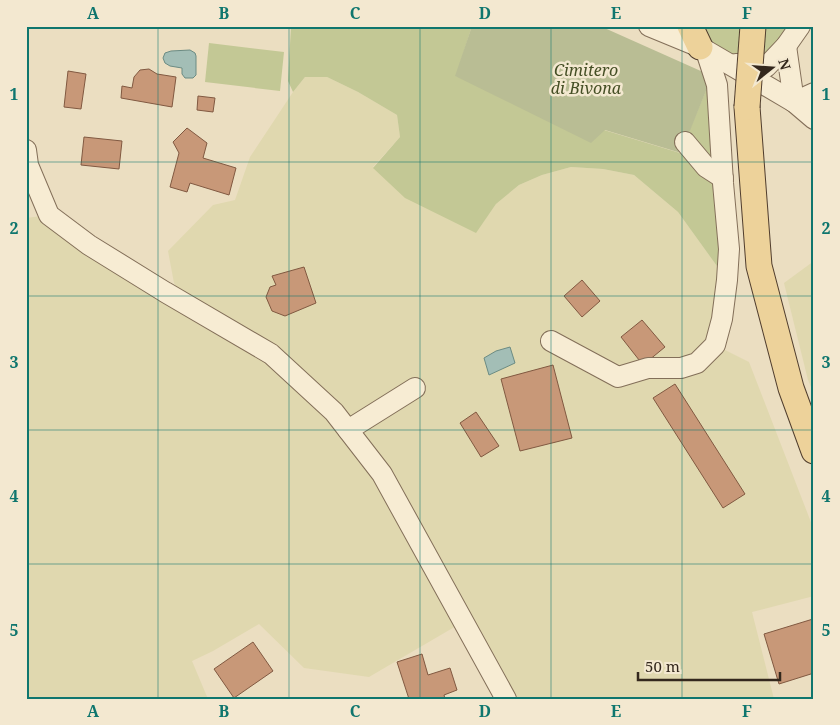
<svg xmlns="http://www.w3.org/2000/svg" width="840" height="725" viewBox="0 0 840 725" font-family="'Noto Serif',serif">
<rect width="100%" height="100%" fill="#ebdec1"/>
<g fill="#e0d8af">
<polygon points="305,77 327,77 358,92 397,115 400,137 373,167 476,232 496,204 519,185 542,175 571,167 603,169 634,175 678,212 727,280 715,345 749,362 814,530 814,596 752,612 774,699 506,699 463,622 369,677 304,668 259,624 213,651 192,661 208,699 26,699 26,218 49,215 186,304 174,283 168,251 213,205 235,200 250,157 293,92"/>
<polygon points="814,261 814,394 808,380 784,283"/>
</g>
<g fill="#c3c895">
<polygon points="291,26 472,26 456,76 604,130 680,153 712,76 727,280 678,212 634,175 603,169 571,167 542,175 519,185 496,204 476,233 405,198 373,168 400,137 397,115 358,92 327,77 305,77 293,92 288,81"/>
<polygon points="690,26 800,26 766,67 729,64"/>
<polygon points="209,43 284,52 280,91 205,82"/>
</g>
<polygon fill="#b9bd94" points="472,26 600,26 712,76 681,153 605,130 591,143 455,76"/>
<g fill="#a3beb6" stroke="#6b8b83">
<polygon points="190,50 195,53 196,56 196,75 193,78 185,78 182,74 182,68 170,66 165,63 163,58 165,53 171,51"/>
<polygon points="510,347 515,363 489,375 484,358 496,351"/>
</g>
<g fill="none" stroke-linecap="round" stroke-linejoin="round">
<polyline stroke="#6b8b83" stroke-width="5.5" points="26,28 28,26"/>
</g>
<g fill="#c89878" stroke="#815941">
<polygon points="149,69 157,74 176,77 172,107 121,98 122,86 132,88 134,77 140,70"/>
<polygon points="68,71 86,74 81,109 64,107"/>
<polygon points="198,96 215,98 213,112 197,110"/>
<polygon points="187,128 207,143 203,158 236,168 229,195 190,183 187,192 170,187 179,153 173,142"/>
<polygon points="84,137 122,141 119,169 81,165"/>
<polygon points="304,267 316,303 285,316 272,311 266,297 270,287 276,285 272,276"/>
<polygon points="582,280 600,301 582,317 564,296"/>
<polygon points="642,320 665,347 643,365 621,337"/>
<polygon points="553,365 572,438 520,451 501,379"/>
<polygon points="675,384 745,494 723,508 653,398"/>
<polygon points="476,412 499,446 481,457 460,423"/>
<polygon points="813,619 814,673 779,684 764,634"/>
<polygon points="253,642 273,671 234,698 214,669"/>
<polygon points="422,654 428,675 450,668 457,690 444,695 445,699 409,699 397,662"/>
</g>
<g fill="none" stroke-linecap="round" stroke-linejoin="round">
<g stroke="#836f59" stroke-width="22">
<g id="minor">
<polyline points="649,26 700,47 794,102 814,119"/>
<polyline points="786,46 794,102"/>
<polyline points="736,64 766,67 786,46 800,26"/>
<polyline points="794,102 814,93"/>
<polyline points="685,142 706,167 723,178"/>
<polyline points="26,150 28,165 49,215 89,245 165,292 271,354 334,412 382,474 506,699"/>
<polyline points="551,341 618,377 648,368 681,368 697,363 715,345 722,319 727,280 729,249 723,183 717,85 706,51"/>
<polyline points="348,430 415,388"/>
</g>
</g>
<g stroke="#513e2e" stroke-width="27">
<g id="major">
<polyline points="690,26 700,47"/>
<polyline points="747,107 759,266 791,388 814,451"/>
</g>
</g>
<use href="#minor" stroke="#f7ecd3" stroke-width="20"/>
<use href="#major" stroke="#edd29a" stroke-width="25"/>
<g stroke="#513e2e" stroke-width="27" stroke-linecap="butt">
<polyline id="major-bridge" points="747,107 753,26"/>
</g>
<use href="#major-bridge" stroke="#edd29a" stroke-width="25"/>
</g>
<path fill="none" stroke="#0f766e" stroke-width="1" stroke-opacity="0.55" d="M158 26V699M289 26V699M420 26V699M551 26V699M682 26V699M26 162H814M26 296H814M26 430H814M26 564H814"/>
<g text-anchor="middle" dominant-baseline="central" stroke-width="5" stroke-linejoin="round" paint-order="stroke">
<g font-size="16" font-style="italic" fill="#454f25" stroke="#f3e8d0">
<text x="586" y="70">Cimitero<tspan x="586" dy="18">di Bivona</tspan></text>
</g>
</g>
<rect width="840" height="725" fill="none" stroke="#f3e8d0" stroke-width="55"/>
<g transform="translate(772 68) rotate(73)" stroke="#f3e8d0" stroke-width="4" paint-order="stroke">
<path d="M0-4L9 19L0 12L-9 19Z" fill="#34281d"/>
<text y="-8" font-size="14" font-weight="bold" text-anchor="middle" fill="#34281d">N</text>
</g>
<path d="M638 672v8h142v-8" fill="none" stroke="#34281d" stroke-width="2.5"/>
<text x="645" y="672" font-size="15" fill="#34281d" stroke="#f3e8d0" stroke-width="4" paint-order="stroke">50 m</text>
<rect x="28" y="28" width="784" height="670" fill="none" stroke="#0f766e" stroke-width="2"/>
<g font-size="16" text-anchor="middle" font-weight="bold" fill="#0f766e">
<text x="93" y="19">A</text>
<text x="224" y="19">B</text>
<text x="355" y="19">C</text>
<text x="485" y="19">D</text>
<text x="616" y="19">E</text>
<text x="747" y="19">F</text>
<text x="14" y="100">1</text>
<text x="826" y="100">1</text>
<text x="14" y="234">2</text>
<text x="826" y="234">2</text>
<text x="14" y="368">3</text>
<text x="826" y="368">3</text>
<text x="14" y="502">4</text>
<text x="826" y="502">4</text>
<text x="14" y="636">5</text>
<text x="826" y="636">5</text>
<text x="93" y="717">A</text>
<text x="224" y="717">B</text>
<text x="355" y="717">C</text>
<text x="485" y="717">D</text>
<text x="616" y="717">E</text>
<text x="747" y="717">F</text>
</g>
</svg>
